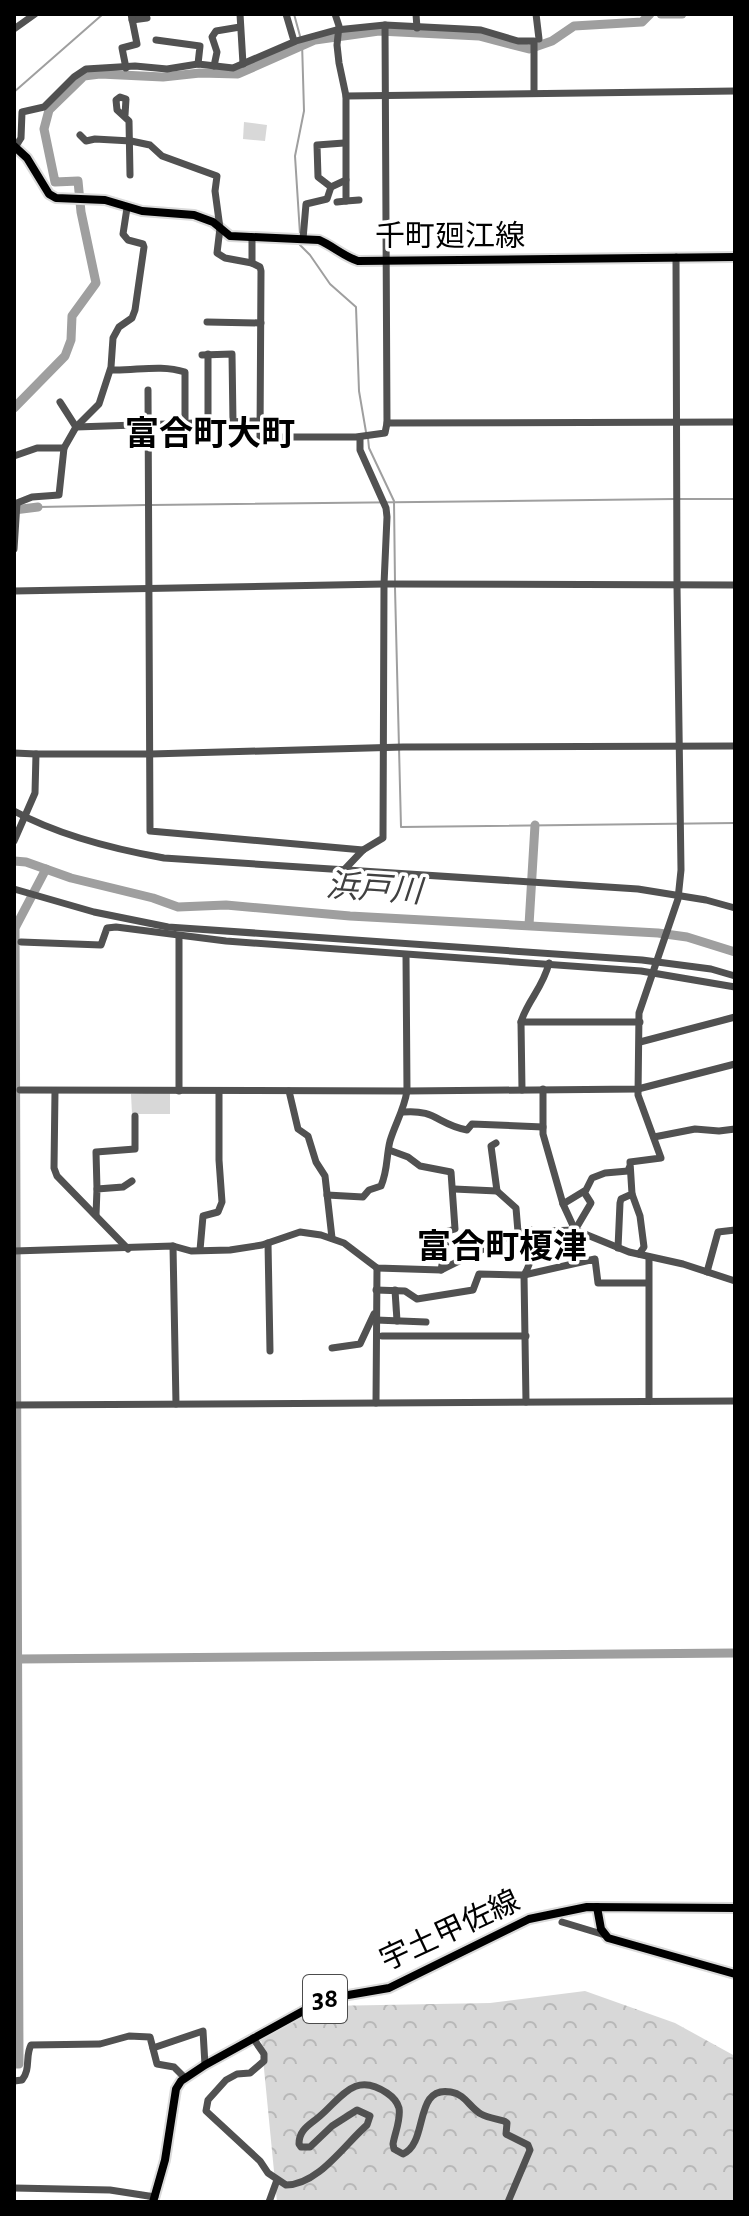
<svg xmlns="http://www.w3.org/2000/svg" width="749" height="2216" viewBox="0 0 749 2216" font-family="'Alegreya Sans','Noto Sans JP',sans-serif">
<defs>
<pattern id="forest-crowns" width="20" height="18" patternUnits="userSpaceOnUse" patternTransform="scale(2)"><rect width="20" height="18" fill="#d8d8d8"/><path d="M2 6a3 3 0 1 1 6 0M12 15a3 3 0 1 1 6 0" fill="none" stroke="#b8b8b8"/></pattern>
</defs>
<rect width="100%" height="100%" fill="#fff"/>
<g fill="#d8d8d8">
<polygon points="244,122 267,125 265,141 243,139"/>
<polygon points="170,1091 170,1114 132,1114 131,1094"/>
</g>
<polygon fill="url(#forest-crowns)" points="585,1991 675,2023 735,2056 735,2202 277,2202 261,2038 327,2006 490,2003"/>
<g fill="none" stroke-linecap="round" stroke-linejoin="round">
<g stroke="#9f9f9f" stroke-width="2">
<polyline points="294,14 300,36"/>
<polyline points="14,92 103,14"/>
<polyline points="300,234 295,156 304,111 302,42"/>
<polyline points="300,241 300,245 310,255 330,284 356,307 359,391 366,432"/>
<polyline points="368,438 369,448 394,501 395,582"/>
<polyline points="680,499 735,499"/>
<polyline points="152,505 674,499"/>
<polyline points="38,507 146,505"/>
<polyline points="395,588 401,827 735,823"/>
</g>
<g stroke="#9f9f9f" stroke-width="5">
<polyline points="14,1098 16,1098"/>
<polyline points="14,1168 16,1168"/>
<polyline points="14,1985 19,1985"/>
</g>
<g stroke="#9f9f9f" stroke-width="9">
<polyline points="661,14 682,14"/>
<polyline points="14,408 65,356 71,340 72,316 96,283 81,212 78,181 55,182 44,129 49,110 84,76 100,74 163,77 200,73 238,74 315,40 379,31 479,36 529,49 552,41 574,26 642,22 650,14"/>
<polyline points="14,510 38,507"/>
<polyline points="14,861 26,862 71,878 153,898 178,907 226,905 350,916 658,933 687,937 735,952"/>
<polyline points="529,925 535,825"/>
<polyline points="19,1659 735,1653"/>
<polyline points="14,2064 19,2064 15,928 46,869"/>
</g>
<g stroke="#dbdbdb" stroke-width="12">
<g id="major">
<path d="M14 146 27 158 49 194 56 198 105 200 142 211 194 215 213 222 230 236 319 240C333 246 343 256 358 261L735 257"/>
<polyline points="597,1907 601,1929 608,1938 735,1974"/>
<polyline points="153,2202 165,2160 176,2089 181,2081 205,2065 325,1999 389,1988 529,1919 587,1907 735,1908"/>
</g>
</g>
<g stroke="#515151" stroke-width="7">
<polyline points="240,14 243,64"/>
<polyline points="286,14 294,41"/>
<polyline points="416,14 417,28"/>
<polyline points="536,14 539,39"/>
<polyline points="132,20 147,18"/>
<polyline points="14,29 35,14"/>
<polyline points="156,40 200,46 198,64"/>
<polyline points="214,66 217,52 212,37 216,31 240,27"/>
<polyline points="126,68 122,48 137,44 131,14"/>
<polyline points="346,96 735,91"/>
<polyline points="125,115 126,99 120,97 116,100 117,110 129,121 130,175"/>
<polyline points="80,135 86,141 95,139 131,141 150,145 162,156 217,176 215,191 220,228 217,253 225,258 252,263"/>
<polyline points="16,146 21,138 22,112 44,107 74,77 86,69 135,66 167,69 198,64 233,68 296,41 336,30 385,25 464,29 481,30 518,41 534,41 534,93"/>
<polyline points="331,187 318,177 317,145 344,143"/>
<polyline points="346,201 359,200"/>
<polyline points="337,202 346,201 346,180"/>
<polyline points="252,237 252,263 260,267 261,271 260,437 356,437 385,433 387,423 385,25"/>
<polyline points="303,239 306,204 327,199 331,187 346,180 346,96 339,63 337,45 339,26 335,14"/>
<polyline points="207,322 261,323"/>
<polyline points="202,355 232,354 233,422"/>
<path d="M111 370C136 371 160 364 185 372V423"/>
<polyline points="148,390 150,831 363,850"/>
<polyline points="60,402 76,427"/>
<polyline points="208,422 208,354"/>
<polyline points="387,423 735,422"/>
<polyline points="76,427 259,421"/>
<polyline points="14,456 37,448 64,448"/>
<polyline points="14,549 17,503 32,497 59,495 64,448 76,427 99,404 111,367 113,338 119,327 132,318 135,310 144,247 143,244 128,240 123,234 127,208"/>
<polyline points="14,591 384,584 735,585"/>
<polyline points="14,753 36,754"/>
<path d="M14 811C60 836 113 849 164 858L638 889 706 900 735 908"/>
<polyline points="14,841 35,793 36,754 151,754 403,747 735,746"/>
<polyline points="343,871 363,850 383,838 384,584 387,517 386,508 360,450 360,437"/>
<polyline points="14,889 94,912 168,927 642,960 711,969 735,976"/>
<polyline points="179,937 179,1091"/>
<polyline points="21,942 101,945 107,928 116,927 226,941 641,971 735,987"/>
<path d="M549 963C543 988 527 1001 521 1022H640"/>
<polyline points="521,1022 522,1090"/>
<polyline points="640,1042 735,1017"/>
<polyline points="543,1089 543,1134 563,1204 575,1230"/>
<polyline points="20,1090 407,1091 638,1089 735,1064"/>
<polyline points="55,1091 54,1168 57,1176 128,1249"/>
<polyline points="289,1091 298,1129 308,1136 316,1162 325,1176 332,1238"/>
<path d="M403 1112C436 1109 438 1125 467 1130L472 1124 543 1127"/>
<polyline points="654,1137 695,1129 719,1131 735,1129"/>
<polyline points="496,1143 491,1146 497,1191 516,1208 518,1232"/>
<polyline points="389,1150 408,1157 420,1166 451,1172 455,1229 448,1231 441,1270"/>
<polyline points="97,1189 96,1152 135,1149 135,1116"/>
<polyline points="454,1189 497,1191"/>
<polyline points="632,1194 640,1216 644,1247 639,1254"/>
<path d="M327 1195 363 1197 369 1190 381 1186C388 1170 386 1157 390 1141 395 1124 404 1110 407 1091L406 955"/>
<polyline points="563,1204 586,1190 592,1178 605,1173 628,1171 629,1168"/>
<polyline points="96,1215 97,1189 123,1187 132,1181"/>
<polyline points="575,1230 591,1203 584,1192"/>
<polyline points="268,1243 270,1351"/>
<polyline points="173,1246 176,1404"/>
<polyline points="618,1248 620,1203 621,1199 632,1194 630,1162 661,1158 638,1095 639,1013 678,899 681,870 677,586 676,257"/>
<polyline points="200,1250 203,1216 218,1212 222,1202 219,1160 219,1091"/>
<polyline points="14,1251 173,1246 191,1251 230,1250 262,1245 300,1232 321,1235 344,1243 377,1268 441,1270 518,1232 575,1230 629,1252 683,1264 735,1281"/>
<polyline points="707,1272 718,1232 735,1230"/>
<polyline points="376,1290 405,1291 417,1299 473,1290 479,1274 524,1275 595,1259 598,1283 648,1283"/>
<polyline points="395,1290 397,1321"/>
<polyline points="376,1320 426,1322"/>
<polyline points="382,1336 526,1336"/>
<polyline points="332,1348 360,1344 374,1314"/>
<polyline points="649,1401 649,1257"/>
<path d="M526 1402 524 1275C532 1263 534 1244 531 1230"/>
<polyline points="376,1403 377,1268"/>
<polyline points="14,1405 735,1401"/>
<polyline points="562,1922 605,1935"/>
<path d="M253 2038 264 2054V2061L250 2073 237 2074 226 2080 208 2100 206 2111 260 2161 268 2173 286 2185C318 2185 344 2145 367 2125L370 2116 357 2110 332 2126 310 2147H301L299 2144C299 2129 310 2125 320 2116 342 2097 355 2071 387 2093 393 2097 397 2101 399 2108 401 2120 395 2132 393 2144L394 2149 403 2154C429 2143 413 2085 451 2092 465 2094 470 2108 481 2114 488 2118 497 2119 504 2121L507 2123 506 2134 528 2145 530 2150 508 2202"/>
<polyline points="153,2048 203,2031 205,2065"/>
<path d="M14 2081 22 2080C31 2069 25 2056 31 2045L100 2044 129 2036 150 2037 157 2064 174 2067 185 2078"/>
<polyline points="14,2188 110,2190 155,2197"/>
<polyline points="269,2202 277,2180"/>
</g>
<use href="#major" stroke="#000" stroke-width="8"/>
</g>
<g text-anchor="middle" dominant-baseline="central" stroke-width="7" stroke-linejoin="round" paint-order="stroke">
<rect fill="#fff" stroke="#4c4c4c" stroke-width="2" x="303" y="1975" width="44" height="48" rx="6"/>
<g font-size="28" font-weight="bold" fill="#000">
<text x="325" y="1999">38</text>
</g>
<g font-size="30" fill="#000" stroke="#fff">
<text x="450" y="237">千町廻江線</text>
<text transform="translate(450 1931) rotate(-25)">宇土甲佐線</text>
</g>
<g font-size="32" font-style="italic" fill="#404040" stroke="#fff">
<text transform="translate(374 889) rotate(4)">浜戸川</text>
</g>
<g font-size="34" font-weight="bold" fill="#000" stroke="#fff">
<text x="210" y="435">富合町大町</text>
<text x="502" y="1248">富合町榎津</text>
</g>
</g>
<rect width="749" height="2216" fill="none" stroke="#000000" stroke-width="32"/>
</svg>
